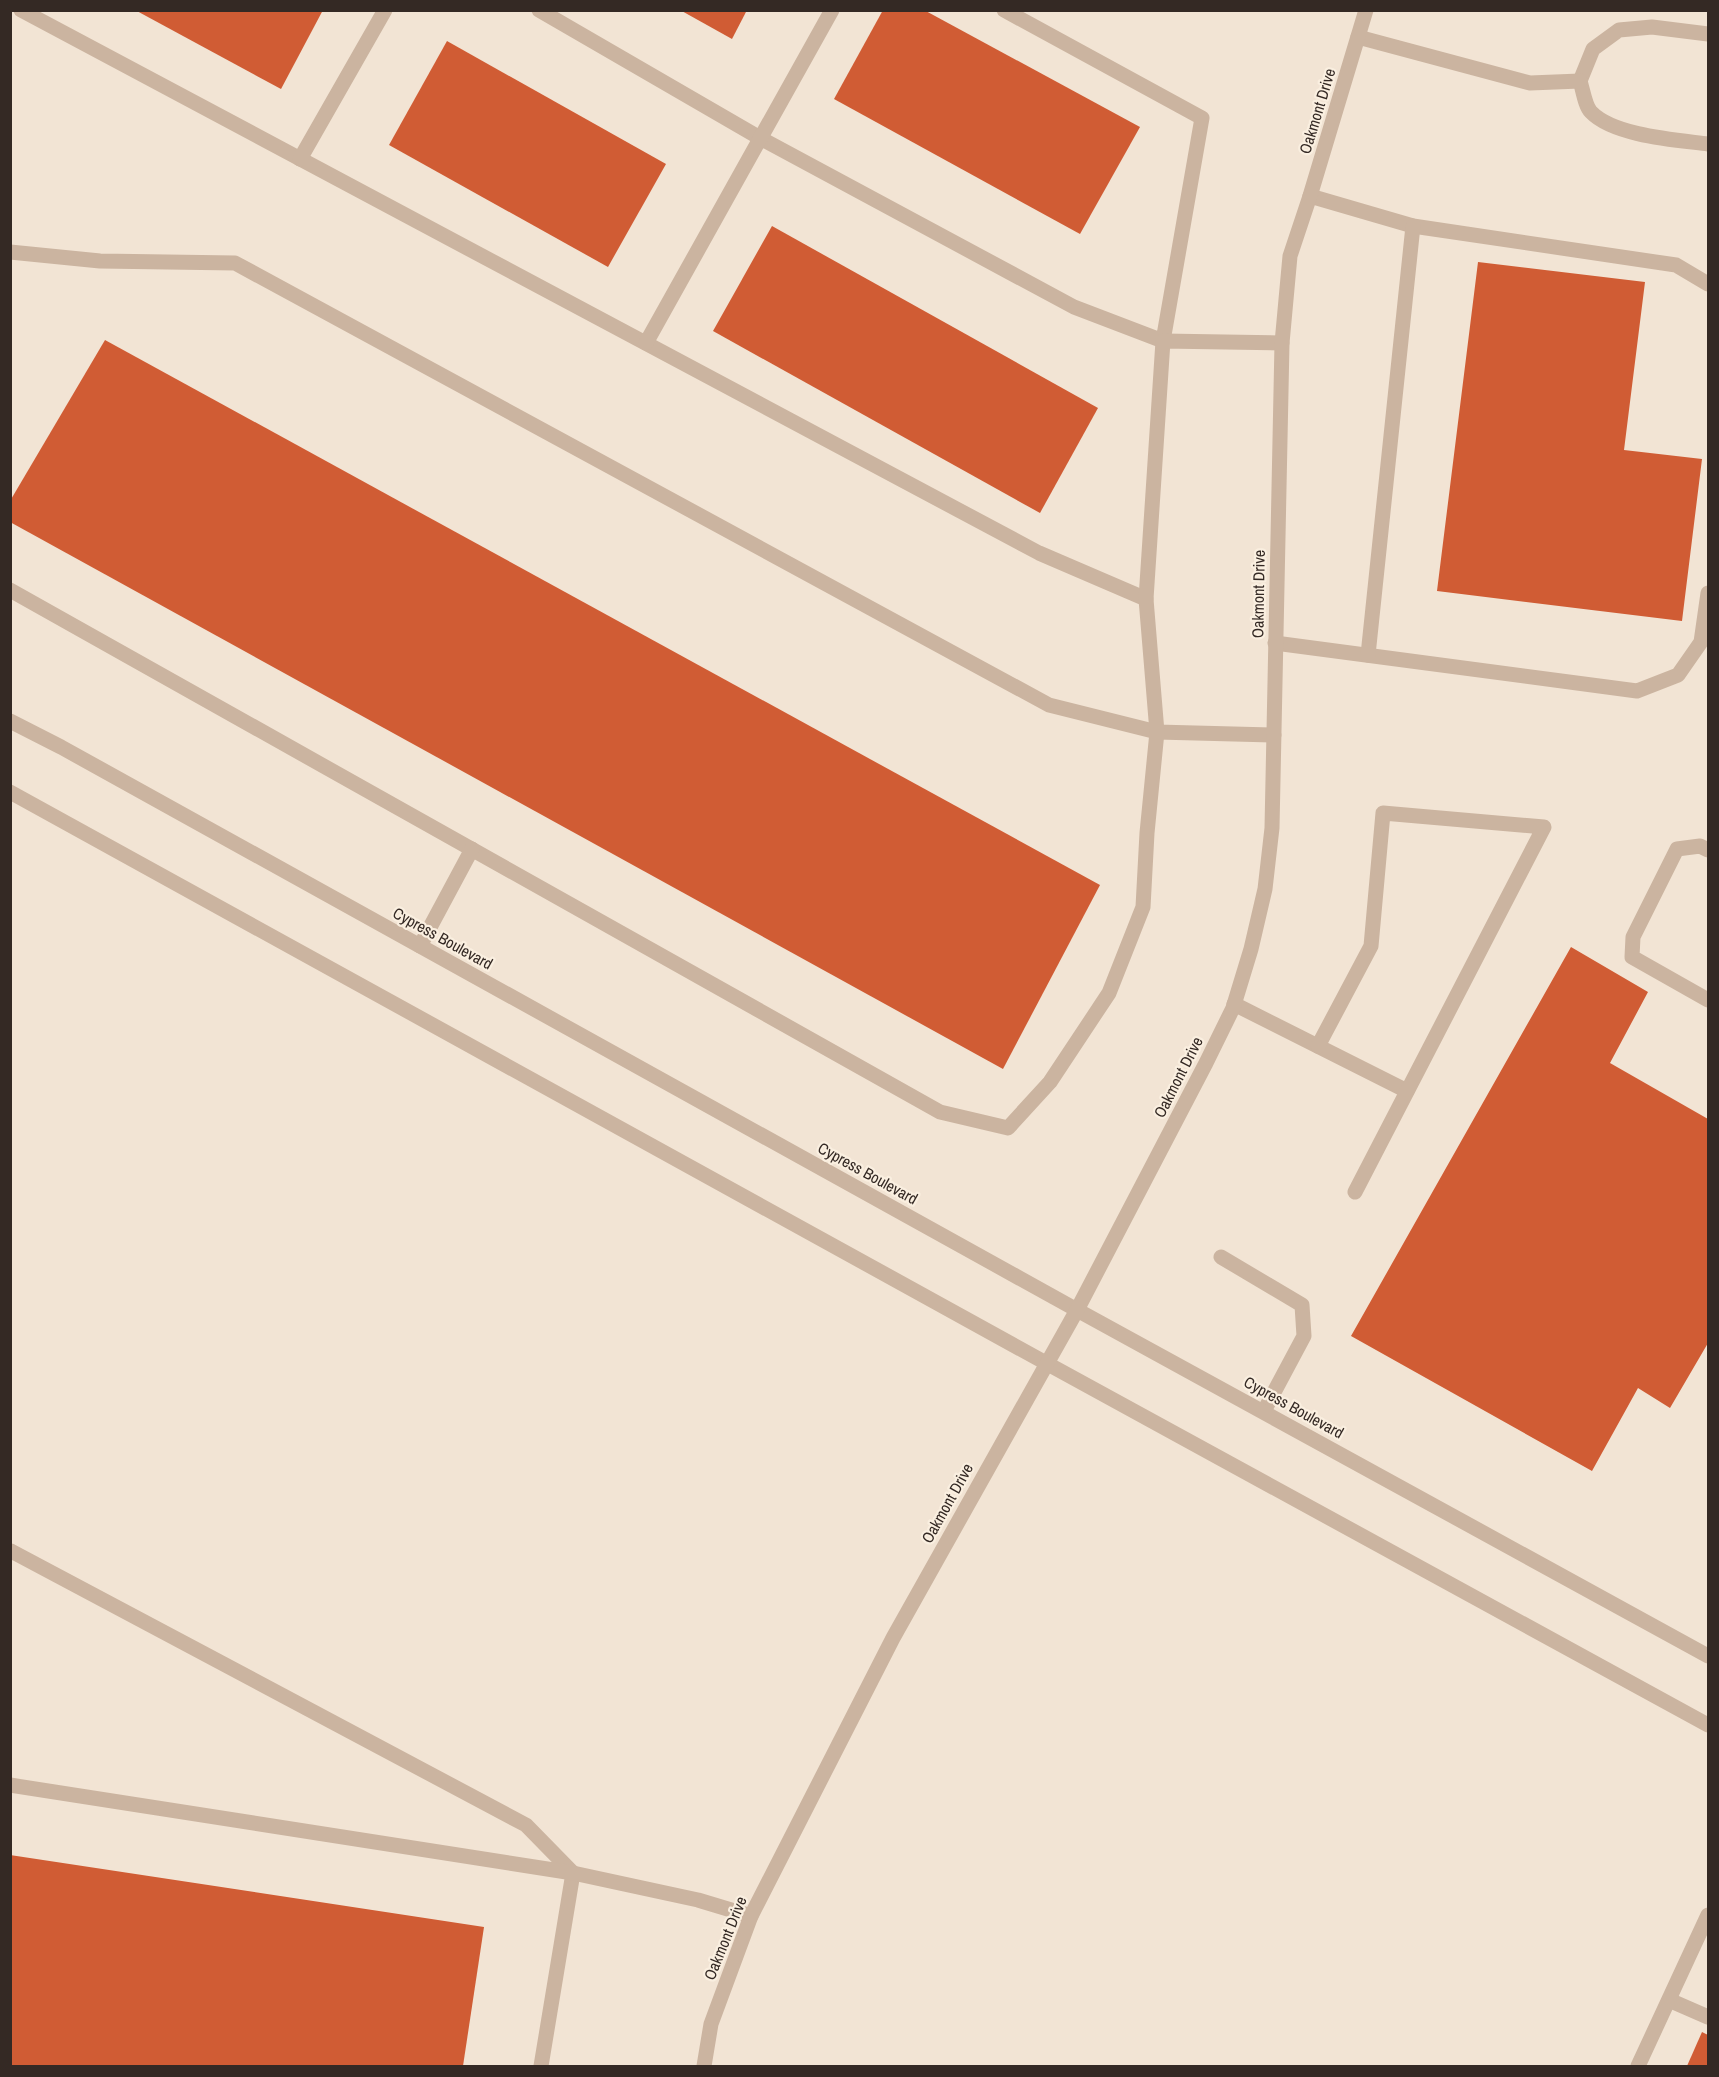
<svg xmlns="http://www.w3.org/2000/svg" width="1719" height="2077" viewBox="0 0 1719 2077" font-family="'Archivo Narrow',sans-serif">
<rect width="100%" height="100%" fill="#f2e4d4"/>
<g fill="#d05c34">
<polygon points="135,10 323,10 281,89"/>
<polygon points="680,10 747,10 732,39"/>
<polygon points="883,10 924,10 1140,127 1080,234 834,99"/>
<polygon points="447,41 666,164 608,267 389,145"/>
<polygon points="772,226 1098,408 1040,513 713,331"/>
<polygon points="1478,262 1645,282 1624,450 1702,459 1682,621 1437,591"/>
<polygon points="105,340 1100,885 1003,1069 10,522 10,501"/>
<polygon points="1571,947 1648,992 1610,1063 1708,1119 1708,1343 1670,1408 1638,1388 1592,1471 1351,1336"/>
<polygon points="10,1855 484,1927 463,2066 10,2066"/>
<polygon points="1702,2032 1708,2035 1708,2066 1687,2066"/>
</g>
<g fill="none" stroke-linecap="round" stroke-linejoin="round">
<g stroke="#cbb4a0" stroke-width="15">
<polyline points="21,10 1039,553 1146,599"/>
<polyline points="539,10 760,138 1074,307 1163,341 1202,118 1004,10"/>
<path d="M1708 34 1652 27 1619 30 1593 49 1580 81C1583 90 1585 106 1591 112 1614 136 1677 140 1708 144"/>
<polyline points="1358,37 1530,83 1580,81"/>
<polyline points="300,159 385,10"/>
<polyline points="1310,196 1413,226 1676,265 1708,284"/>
<polyline points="10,252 100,261 235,263 1049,705 1157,732 1274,735"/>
<polyline points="646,343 832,10"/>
<polyline points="10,590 940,1112 1008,1128 1050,1082 1109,993 1143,907 1147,833 1157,732 1146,599 1163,341 1282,343"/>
<polyline points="1275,643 1637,691 1678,675 1701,642 1708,593"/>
<polyline points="1368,655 1413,226"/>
<polyline points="1708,850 1700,846 1677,849 1633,937 1632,957 1708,1000"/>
<polyline points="420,946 472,849"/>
<polyline points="1234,1004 1407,1091"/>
<polyline points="1318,1046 1371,946 1383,813 1544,827 1355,1192"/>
<polyline points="1221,1257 1302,1305 1304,1336 1264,1411"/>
<polyline points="10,1553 11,1551 526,1825 573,1873 541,2066"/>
<polyline points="10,1785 573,1873 698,1900 751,1916"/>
<polyline points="1669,2000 1708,2017"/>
<polyline points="1638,2066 1708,1915"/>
</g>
<g stroke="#cbb4a0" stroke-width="15">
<polyline points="10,721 61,747 1077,1310 1708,1656"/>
<polyline points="10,792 1046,1363 1708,1725"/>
<polyline points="704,2066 711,2024 751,1916 893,1638 1077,1310 1206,1063 1233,1008 1251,949 1265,889 1272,828 1282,343 1290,256 1310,196 1366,10"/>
</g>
</g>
<g text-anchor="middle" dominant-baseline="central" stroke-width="4.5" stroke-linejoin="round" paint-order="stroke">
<g font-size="16" fill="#342924" stroke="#faefe0">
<text transform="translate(1317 111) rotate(-73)">Oakmont Drive</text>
<text transform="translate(1258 594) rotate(-89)">Oakmont Drive</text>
<text transform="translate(443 938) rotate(29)">Cypress Boulevard</text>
<text transform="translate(1178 1077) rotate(-63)">Oakmont Drive</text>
<text transform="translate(868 1173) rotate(29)">Cypress Boulevard</text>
<text transform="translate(1294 1407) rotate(29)">Cypress Boulevard</text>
<text transform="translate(947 1503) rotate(-61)">Oakmont Drive</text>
<text transform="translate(725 1938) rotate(-68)">Oakmont Drive</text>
</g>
</g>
<rect width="1719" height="2077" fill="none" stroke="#342924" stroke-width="24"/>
</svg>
